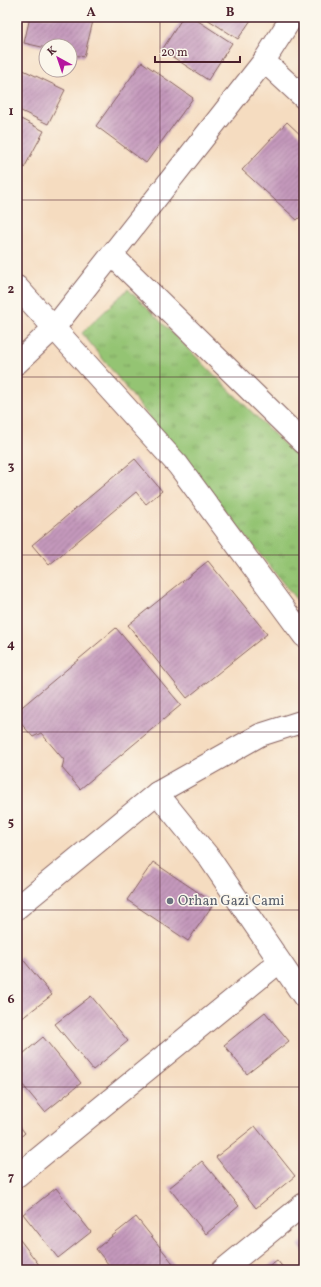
<svg xmlns="http://www.w3.org/2000/svg" width="321" height="1287" viewBox="0 0 321 1287" font-family="Vollkorn,serif">
<defs>
<pattern id="park-tufts" width="24" height="20" patternUnits="userSpaceOnUse"><rect width="24" height="20" fill="#94c473"/><path d="M3 7l-1-3M5 7V3M7 7l1-3M15 17l-1-3M17 17v-4M19 17l1-3" fill="none" stroke="#7b9f5f"/></pattern>
<pattern id="building-hatch" width="6" height="6" patternUnits="userSpaceOnUse"><rect width="6" height="6" fill="#c499bc"/><path d="M-1 1l2-2M0 6l6-6M5 7l2-2" fill="none" stroke="#a17c99"/></pattern>
</defs>
<rect width="100%" height="100%" fill="#fbf7ec"/>
<filter id="ink" filterUnits="userSpaceOnUse"><feTurbulence type="fractalNoise" baseFrequency=".025" numOctaves="2"/><feDisplacementMap in="SourceGraphic" scale="8" xChannelSelector="R" yChannelSelector="G"/><feConvolveMatrix kernelMatrix="1 2 1 2 8 2 1 2 1" color-interpolation-filters="sRGB"/></filter>
<filter id="wash" filterUnits="userSpaceOnUse"><feTurbulence type="fractalNoise" baseFrequency=".012" numOctaves="4" result="noise"/><feDisplacementMap in="SourceGraphic" scale="16" xChannelSelector="R" yChannelSelector="G"/><feGaussianBlur stdDeviation="0.9" result="paint"/><feColorMatrix in="noise" values="0 0 0 0 0 0 0 0 0 0 0 0 0 0 0 0 0 1.4 0 .05"/><feComposite in="paint" operator="in"/></filter>
<g filter="url(#wash)">
<rect width="100%" height="100%" fill="#f5dcc0"/>
<polygon fill="url(#park-tufts)" stroke="#6f724f" points="128,289 304,464 304,609 82,333"/>
<g id="blocks">
<g fill="url(#building-hatch)">
<polygon points="30,17 94,17 84,57 70,54 70,46 46,46 46,48 24,43"/>
<polygon points="183,17 192,17 232,43 208,80 162,50"/>
<polygon points="204,17 253,17 238,39"/>
<polygon points="142,62 193,98 146,163 96,126"/>
<polygon points="17,67 65,90 48,124 17,109"/>
<polygon points="17,117 44,131 24,168 17,164"/>
<polygon points="287,122 304,138 304,213 297,220 242,170"/>
<polygon points="135,459 162,491 146,504 136,492 49,565 32,545"/>
<polygon points="208,561 267,634 187,698 128,625"/>
<polygon points="116,628 181,705 80,789 62,768 64,760 41,733 33,737 17,719 17,711"/>
<polygon points="153,862 214,903 188,941 127,900"/>
<polygon points="21,957 52,995 17,1022 17,960"/>
<polygon points="91,996 128,1041 93,1070 55,1024"/>
<polygon points="265,1012 289,1041 247,1074 224,1045"/>
<polygon points="43,1037 81,1083 45,1112 17,1078 17,1059"/>
<polygon points="17,1123 25,1133 17,1140"/>
<polygon points="255,1126 295,1176 256,1208 216,1157"/>
<polygon points="202,1161 239,1206 206,1234 169,1188"/>
<polygon points="56,1188 91,1232 58,1258 23,1214"/>
<polygon points="136,1217 176,1267 173,1270 113,1270 96,1249"/>
<polygon points="17,1236 43,1270 17,1270"/>
<polygon points="304,1241 304,1253 298,1245"/>
<polygon points="277,1260 285,1270 263,1270"/>
</g>
</g>
</g>
<g filter="url(#ink)">
<use href="#blocks" fill-opacity="0" stroke="#86615f" stroke-width="1"/>
<g fill="none" stroke-linecap="round" stroke-linejoin="round">
<g stroke="#86615f" stroke-width="24">
<g id="street">
<polyline points="264,61 304,98"/>
<polyline points="112,255 304,443"/>
<polyline points="17,287 178,465 304,636"/>
<polyline points="17,363 54,328 264,61 292,17"/>
<polyline points="157,793 208,856 304,997"/>
<polyline points="17,908 157,793 260,735 304,721"/>
<polyline points="17,1176 279,962"/>
<polyline points="223,1270 304,1204"/>
</g>
</g>
<use href="#street" stroke="#fff" stroke-width="22"/>
</g>
</g>
<path fill="none" stroke="#4a1f2b" stroke-width="1" stroke-opacity="0.55" d="M160 17V1270M17 200H304M17 377H304M17 555H304M17 732H304M17 910H304M17 1087H304"/>
<circle fill="#6b7280" stroke="#fbf7ec" stroke-width="1.5" cx="170" cy="901" r="4"/>
<g text-anchor="middle" dominant-baseline="central" stroke-width="3" stroke-linejoin="round" paint-order="stroke">
<g font-size="14" fill="#5b616d" stroke="#fbf7ec" text-anchor="start">
<text x="178" y="901">Orhan Gazi Cami</text>
</g>
</g>
<rect width="321" height="1287" fill="none" stroke="#fbf7ec" stroke-width="44"/>
<g transform="translate(58 58) rotate(320)"><circle r="19" fill="#fbf7ec" stroke="#b4a19f"/>
<path d="M0-3L7 15L0 10L-7 15Z" fill="#b5179e"/>
<text y="-6" font-size="11" font-weight="bold" text-anchor="middle" fill="#4a1f2b">K</text>
</g>
<path d="M155 56v6h85v-6" fill="none" stroke="#4a1f2b" stroke-width="2"/>
<text x="161" y="56" font-size="12" fill="#4a1f2b" stroke="#fbf7ec" stroke-width="3" paint-order="stroke">20 m</text>
<rect x="22" y="22" width="277" height="1243" fill="none" stroke="#4a1f2b" stroke-width="1.5"/>
<g font-size="13" text-anchor="middle" font-weight="bold" fill="#4a1f2b">
<text x="91" y="16">A</text>
<text x="230" y="16">B</text>
<text x="11" y="115">1</text>
<text x="11" y="293">2</text>
<text x="11" y="470">3</text>
<text x="11" y="648">4</text>
<text x="11" y="826">5</text>
<text x="11" y="1003">6</text>
<text x="11" y="1181">7</text>
</g>
</svg>
